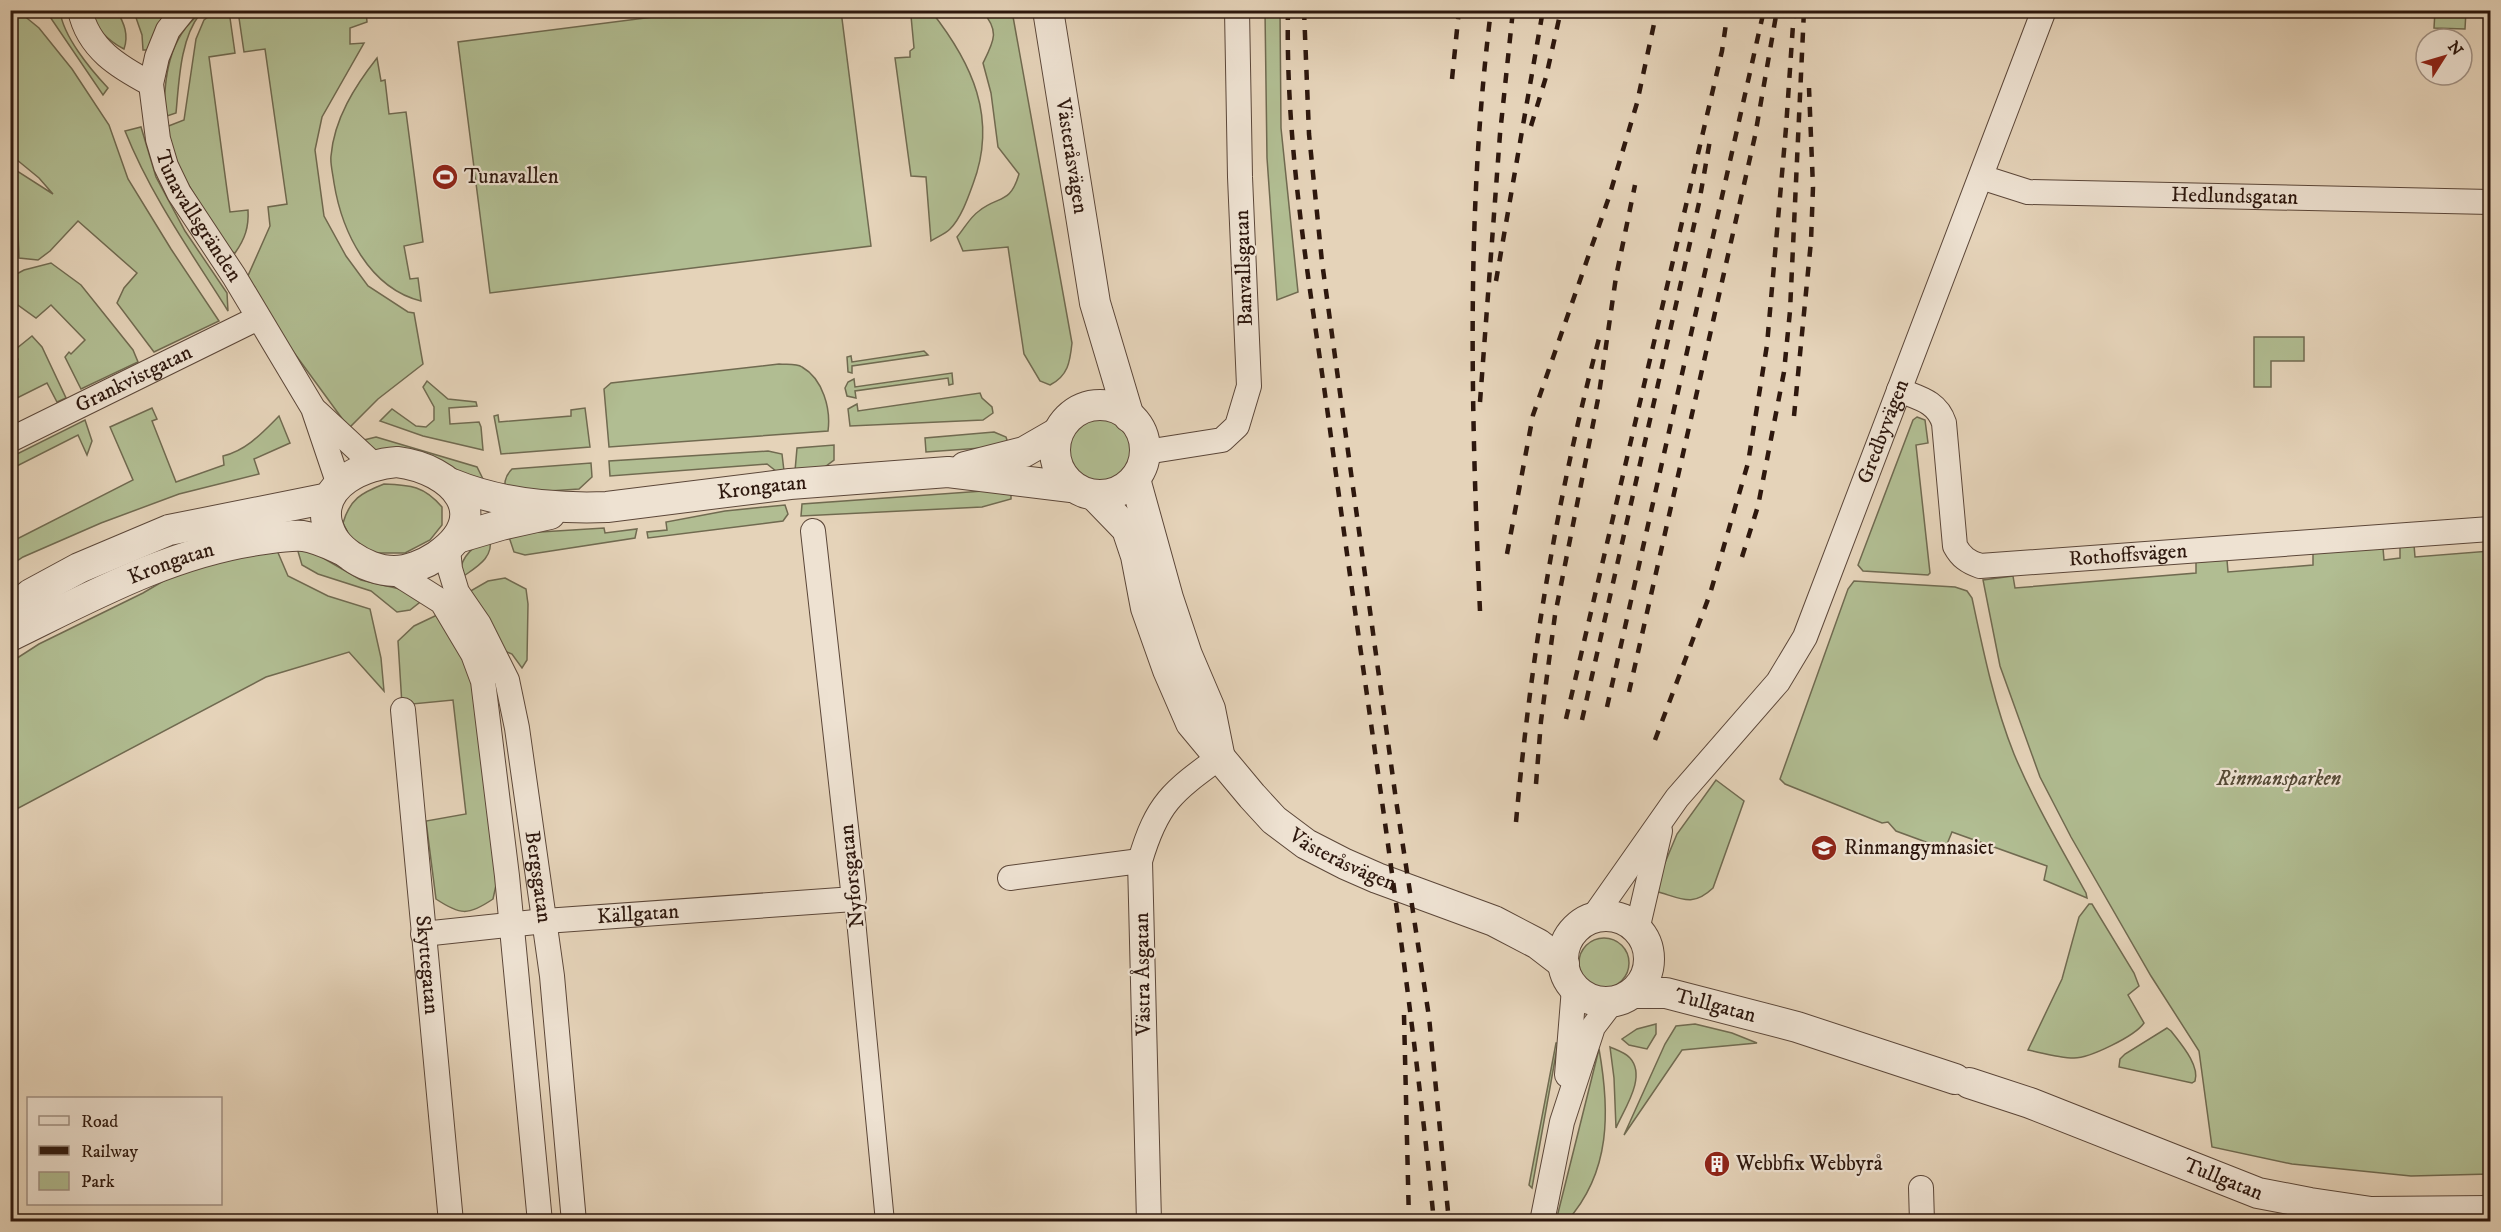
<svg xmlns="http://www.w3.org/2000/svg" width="2501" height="1232" viewBox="0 0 2501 1232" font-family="'IM FELL DW Pica',serif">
<rect width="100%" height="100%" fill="#e5d3b9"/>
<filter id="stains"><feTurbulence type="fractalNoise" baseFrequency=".00333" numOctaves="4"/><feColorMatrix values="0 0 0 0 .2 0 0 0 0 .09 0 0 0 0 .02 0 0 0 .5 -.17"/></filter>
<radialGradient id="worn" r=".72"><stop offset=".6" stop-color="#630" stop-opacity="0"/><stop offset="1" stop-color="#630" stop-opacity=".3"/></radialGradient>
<g fill="#b1bd92" stroke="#706a50" stroke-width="1.5">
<polygon points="17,10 39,28 72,69 109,125 128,179 171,249 219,321 154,352 117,303 124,288 137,273 78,221 50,251 38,260 19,258 16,183 11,183 11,167 53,194 39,178 11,155 10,11"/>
<polygon points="708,10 841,11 871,246 490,293 458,42"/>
<path d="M46 11H60C63 36 90 69 108 88L103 95Z"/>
<path d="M89 11H117C124 23 129 35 124 49 106 40 96 28 89 11Z"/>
<polygon points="136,11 169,11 148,50 143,50 142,35 134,12"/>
<path d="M216 11H229L235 53 209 57 230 212 248 210C249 227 245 239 235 253L229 251 180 171 166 127 184 120 196 39 204 20Z"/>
<polygon points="238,11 366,11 367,22 350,28 350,44 364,43 322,117 315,150 324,216 346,256 368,286 408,312 414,313 423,364 378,399 349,428 284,339 247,278 270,226 268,207 287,204 265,49 244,52"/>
<path d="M904 11H931C972 63 998 118 973 184 968 198 961 218 950 229 945 234 937 237 931 241L926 177 911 176 895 58 910 57V51L914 48 911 16H904Z"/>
<path d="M982 11H1012L1072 343C1070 362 1068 376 1050 385L1040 381 1024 354 1008 247 963 251 957 237C964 229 970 217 979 211 999 195 1010 205 1019 174L998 147 991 93 983 63C994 41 1000 31 982 11Z"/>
<polygon points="1265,11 1280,11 1281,128 1298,292 1277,300 1267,158"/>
<polygon points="2435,11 2466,11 2465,29 2434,28"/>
<path d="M200 14C180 39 179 82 176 113L164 117C164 79 168 38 200 14Z"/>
<path d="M377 58 381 81 385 80 389 114 406 112 423 242 404 246 410 279 418 278 421 301C369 288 342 232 334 183 333 174 330 164 331 156 334 119 355 86 377 58Z"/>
<path d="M141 127 156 177 185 231 227 293 228 311C191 252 151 196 125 131Z"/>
<polygon points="51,263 81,285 133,350 138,362 81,389 65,357 69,352 71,354 85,340 51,305 36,318 11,300 11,277 24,270"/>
<polygon points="32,336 42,347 66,398 57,402 47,383 11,401 11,367 18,359 11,353"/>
<polygon points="2254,337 2304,337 2304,361 2271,361 2271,387 2254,387"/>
<polygon points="924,351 928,355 852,366 852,373 848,372 847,357 851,356 852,362"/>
<path d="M779 364C786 365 796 363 802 367 823 379 831 409 828 431L609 447 604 389 611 383Z"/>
<polygon points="952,373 953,384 949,385 948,378 855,391 856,398 847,396 845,388 848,382 854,379 855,387"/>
<polygon points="427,381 448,399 476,402 477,406 449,408 450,424 479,422 481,427 483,450 423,436 380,421 392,409 416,426 426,427 434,420 434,407 423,387"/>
<polygon points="980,393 982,398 992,407 993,413 983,420 850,426 848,409 857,404 858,411"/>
<path d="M152 408 157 419 152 421 176 482 224 465 223 456C247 450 262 433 279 416L290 443 254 459 259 474 179 494 101 523 23 557 11 565V542L133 480 110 427Z"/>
<polygon points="585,408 590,447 501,454 494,416 498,415 499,422 571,416 571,410"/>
<polygon points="1917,417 1925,420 1928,443 1916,445 1930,573 1928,575 1863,571 1858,565 1913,420"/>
<circle cx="1101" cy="452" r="34"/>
<polygon points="85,420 92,441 87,455 78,435 11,469 11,457"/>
<polygon points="994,432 1006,437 1009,446 926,452 925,438"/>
<polygon points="376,437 477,467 484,481 373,449 364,440"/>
<polygon points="834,445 834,460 822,469 795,471 797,448"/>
<polygon points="768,451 782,454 784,471 776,471 767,464 610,476 609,461"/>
<path d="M591 463 592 477 579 489 506 494C504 484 504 477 512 469Z"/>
<path d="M384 484C411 485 424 486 442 507V525L430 540 405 553H376L360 546 350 537 343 523C350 499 361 493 384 484Z"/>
<polygon points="1011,489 1011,499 982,507 801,516 802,504"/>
<polygon points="785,505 788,514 783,521 648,538 647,532 667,530 666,522 725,511"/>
<polygon points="604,528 605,533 637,529 635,538 525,555 514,552 508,534"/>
<path d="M490 537C494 559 476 567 461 578 457 558 475 545 490 537Z"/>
<polygon points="2414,545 2415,557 2490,551 2490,1174 2411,1176 2292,1164 2212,1147 2199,1051 2151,976 2071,837 2040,777 2000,666 1983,580 2013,576 2015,588 2196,573 2196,562 2227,560 2228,572 2313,565 2313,553 2383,548 2384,560 2400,558 2400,546"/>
<polygon points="276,548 288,576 328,596 370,609 381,658 384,691 349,652 266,677 11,812 11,662 39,644 143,593 182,570"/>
<polygon points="297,548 318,555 361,580 413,592 424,599 410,610 397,612 371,591 318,574 302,565"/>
<polygon points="505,578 526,589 528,604 527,660 522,668 512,654 502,650 467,593 488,581"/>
<path d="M1854 581 1955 587 1967 591 1972 598C1983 650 1994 704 2014 754 2034 802 2061 848 2086 893L2087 898 2044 880 2047 866 1952 832 1945 849 1896 831 1888 822 1882 823 1785 784 1780 779 1848 589Z"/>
<path d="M437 615 466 661 482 714 498 876 493 899C468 916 460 915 436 899L426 821 466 814 453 700 402 705 398 641 414 626Z"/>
<path d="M1716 780 1744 801 1713 888C1692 908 1681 898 1655 891L1654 889 1677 834Z"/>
<path d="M2089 904H2092L2134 973 2139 986 2128 995 2144 1023C2135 1036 2090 1058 2074 1058 2059 1058 2042 1053 2028 1050L2062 979 2079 917Z"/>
<circle cx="1604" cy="963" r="25"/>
<polygon points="1656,1024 1656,1034 1647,1049 1629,1045 1622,1039 1637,1029"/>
<polygon points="1695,1024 1732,1033 1757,1043 1682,1050 1624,1135 1665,1044 1676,1026"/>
<path d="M2167 1028 2171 1031C2180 1043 2200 1065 2195 1081L2192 1083 2119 1067 2120 1059 2125 1054Z"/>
<polygon points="1556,1043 1558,1043 1532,1188 1529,1185"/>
<path d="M1610 1047C1617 1050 1626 1053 1630 1058 1647 1077 1624 1109 1616 1128L1614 1078Z"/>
<path d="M1599 1049C1610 1111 1611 1172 1567 1221H1556Z"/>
</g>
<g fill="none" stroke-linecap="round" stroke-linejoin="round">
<g stroke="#5c4739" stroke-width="20">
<polyline id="pedestrian" points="854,899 885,1222"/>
</g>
<g stroke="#5c4739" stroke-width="26">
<g id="minor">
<path d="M80 10C88 49 119 67 151 84"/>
<path id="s1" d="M184 10 168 30 157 57 151 84 158 139 166 166 179 193 234 276 313 408 339 485"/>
<path id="s2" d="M1981 177 2028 192 2490 202"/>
<path id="s3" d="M1899 390C1918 398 1937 401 1944 423L1955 546C1961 557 1968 562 1980 566L2490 529"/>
<polyline points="317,412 374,465"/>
<path id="s4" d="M10 440 258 318"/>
<polyline points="1146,452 1222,440 1237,426 1249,386 1240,177 1237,10"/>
<path id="s5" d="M448 549 450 569 457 592 479 624 507 680 517 728 552 976 574 1222"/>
<polyline points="393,571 442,602 473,654 483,681 507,876 540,1222"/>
<path id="s6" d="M403 710 451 1222"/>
<polyline points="1010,878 1140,861"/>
<path id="s7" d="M1592 919 1677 798 1778 682 1805 637 2044 10"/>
<polyline points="1637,930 1660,831"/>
<path id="s8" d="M423 934 545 921 854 899 813 531"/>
<polyline points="1567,1075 1574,988"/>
<polyline points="1921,1188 1922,1222"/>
<path d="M1149 1222 1140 861C1157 803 1172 792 1220 757"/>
<polyline points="1542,1222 1562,1122 1593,1027 1612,1002"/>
</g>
</g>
<g stroke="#5c4739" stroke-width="32">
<g id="tertiary">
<path id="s9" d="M1048 10 1095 303 1129 417"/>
<circle cx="1100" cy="450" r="45"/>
<path d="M397 462C453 469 496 515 437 556 425 564 408 571 394 571 379 571 362 564 351 556 338 547 331 538 327 523 318 484 365 464 397 462Z"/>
<polyline points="965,467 1024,452 1057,433"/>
<polyline points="1135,479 1168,598 1187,655 1210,709 1219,754"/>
<path id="s10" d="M452 484C501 504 554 509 607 507L790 484 948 472 1071 487"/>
<path id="s11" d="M1094 495 1127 529 1136 556 1146 608 1168 670 1191 723 1252 796 1274 820 1306 844 1345 864 1377 878 1494 921 1538 944 1564 964"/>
<polyline points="457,538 501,525 550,514"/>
<polyline points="10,612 31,594 79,568 169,530 329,498"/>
<path id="s12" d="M10 636C90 597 169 553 258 540 273 538 288 535 303 536 317 538 329 544 342 550"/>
<circle cx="1606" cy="959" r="43"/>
<path id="s13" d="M1633 993H1666L1797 1027 1955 1079"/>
<path id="s14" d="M1969 1083 2030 1103 2258 1193 2310 1203 2371 1212 2490 1211"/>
</g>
</g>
<use href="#pedestrian" stroke="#eee2d2" stroke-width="18"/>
<use href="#minor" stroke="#eee2d2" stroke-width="24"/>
<use href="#tertiary" stroke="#eee2d2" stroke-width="30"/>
<g stroke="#2e180e" stroke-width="4.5" stroke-dasharray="10 10" stroke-linecap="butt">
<path d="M1288 10C1285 153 1312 296 1331 437 1366 699 1408 959 1434 1222"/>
<polyline points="1304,10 1309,134 1322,262 1396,800 1429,1017 1449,1222"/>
<polyline points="1452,79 1459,10"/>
<polyline points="1531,126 1546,77 1561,10"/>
<polyline points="1496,281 1543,10"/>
<polyline points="1480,402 1500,134 1513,10"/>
<polyline points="1794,416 1811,241 1813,187 1809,88"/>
<polyline points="1507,554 1533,415 1609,197 1637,103 1657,10"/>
<polyline points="1742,557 1758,506 1784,372 1790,311 1804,10"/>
<path d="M1480 611C1471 410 1466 210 1491 10"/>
<polyline points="1629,692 1755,136 1777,10"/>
<polyline points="1607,707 1764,10"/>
<polyline points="1566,719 1722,51 1728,10"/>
<polyline points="1582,720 1699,203 1710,140"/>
<polyline points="1655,740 1710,594 1748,463 1767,345 1786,128 1794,10"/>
<polyline points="1536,784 1541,721 1555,615 1599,394 1616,277 1635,185"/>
<path d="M1516 822C1531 656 1557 495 1600 335"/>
<polyline points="1404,1015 1409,1222"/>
</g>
</g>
<defs>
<g id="stadium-disc" transform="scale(1.35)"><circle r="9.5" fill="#8f2418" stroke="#eee2d2"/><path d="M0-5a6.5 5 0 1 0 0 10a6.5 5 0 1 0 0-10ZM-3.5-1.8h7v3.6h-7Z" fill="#fff"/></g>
<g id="school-disc" transform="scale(1.35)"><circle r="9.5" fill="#8f2418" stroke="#eee2d2"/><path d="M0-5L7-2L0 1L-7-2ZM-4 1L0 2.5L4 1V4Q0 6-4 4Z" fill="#fff"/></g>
<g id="building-disc" transform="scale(1.35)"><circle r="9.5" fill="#8f2418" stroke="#eee2d2"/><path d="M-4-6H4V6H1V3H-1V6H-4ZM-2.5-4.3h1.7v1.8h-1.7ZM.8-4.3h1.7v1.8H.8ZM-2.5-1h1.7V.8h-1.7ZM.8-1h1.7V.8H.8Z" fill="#fff"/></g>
</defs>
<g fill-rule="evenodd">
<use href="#stadium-disc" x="445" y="177"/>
<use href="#school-disc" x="1824" y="848"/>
<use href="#building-disc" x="1717" y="1164"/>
</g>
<g text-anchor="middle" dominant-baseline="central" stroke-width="4.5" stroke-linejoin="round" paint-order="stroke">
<g font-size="21" fill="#2e180e" stroke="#eee2d2">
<text stroke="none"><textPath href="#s9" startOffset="148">Västeråsvägen</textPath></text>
<text stroke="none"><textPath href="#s2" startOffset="256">Hedlundsgatan</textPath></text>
<text stroke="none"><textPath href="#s1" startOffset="225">Tunavallsgränden</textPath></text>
<text transform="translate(1244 268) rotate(-92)">Banvallsgatan</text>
<text stroke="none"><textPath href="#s4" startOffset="138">Grankvistgatan</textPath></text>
<text stroke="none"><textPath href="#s7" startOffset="574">Gredbyvägen</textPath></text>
<text stroke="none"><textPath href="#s10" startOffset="314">Krongatan</textPath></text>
<text stroke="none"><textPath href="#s3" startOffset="363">Rothoffsvägen</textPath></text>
<text stroke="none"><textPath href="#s12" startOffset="177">Krongatan</textPath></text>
<text stroke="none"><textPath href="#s11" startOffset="460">Västeråsvägen</textPath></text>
<text transform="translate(852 876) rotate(-96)">Nyforsgatan</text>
<text stroke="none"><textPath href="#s5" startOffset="345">Bergsgatan</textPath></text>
<text stroke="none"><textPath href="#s8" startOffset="216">Källgatan</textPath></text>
<text stroke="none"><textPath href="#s6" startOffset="256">Skyttegatan</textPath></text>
<text transform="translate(1143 974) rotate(-91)">Västra Åsgatan</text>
<text stroke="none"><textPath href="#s13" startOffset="84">Tullgatan</textPath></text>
<text stroke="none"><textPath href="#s14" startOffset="272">Tullgatan</textPath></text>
</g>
<g font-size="21" fill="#2e180e" stroke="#eee2d2" text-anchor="start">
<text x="464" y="177">Tunavallen</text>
<text x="1844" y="848">Rinmangymnasiet</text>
<text x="1736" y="1164">Webbfix Webbyrå</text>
</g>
<g font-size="21" font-style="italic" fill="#554a36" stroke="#eee2d2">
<text x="2279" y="779">Rinmansparken</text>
</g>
</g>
<rect width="2501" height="1232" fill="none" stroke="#e5d3b9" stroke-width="36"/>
<rect x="12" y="12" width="2477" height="1208" fill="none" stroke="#2e180e" stroke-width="3"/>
<rect x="18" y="18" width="2465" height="1196" fill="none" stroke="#2e180e" stroke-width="1.5"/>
<rect x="27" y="1097" width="195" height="108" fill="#eee2d2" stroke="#a19184" stroke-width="1.5"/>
<rect x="39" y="1116" width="30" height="9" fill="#eee2d2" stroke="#a19184" stroke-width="1.5"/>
<text x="81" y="1127" font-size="18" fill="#2e180e">Road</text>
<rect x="39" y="1146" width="30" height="9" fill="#2e180e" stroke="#a19184" stroke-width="1.5"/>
<text x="81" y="1157" font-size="18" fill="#2e180e">Railway</text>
<rect x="39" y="1172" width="30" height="18" fill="#b1bd92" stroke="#a19184" stroke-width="1.5"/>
<text x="81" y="1187" font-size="18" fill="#2e180e">Park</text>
<g transform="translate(2444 57) rotate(53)"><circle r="28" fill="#eee2d2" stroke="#a19184" stroke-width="1.5"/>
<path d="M0-4.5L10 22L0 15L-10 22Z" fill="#8f2418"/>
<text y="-9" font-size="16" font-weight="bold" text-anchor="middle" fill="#2e180e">N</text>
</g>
<rect width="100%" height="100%" filter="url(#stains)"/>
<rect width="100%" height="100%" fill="url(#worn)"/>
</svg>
